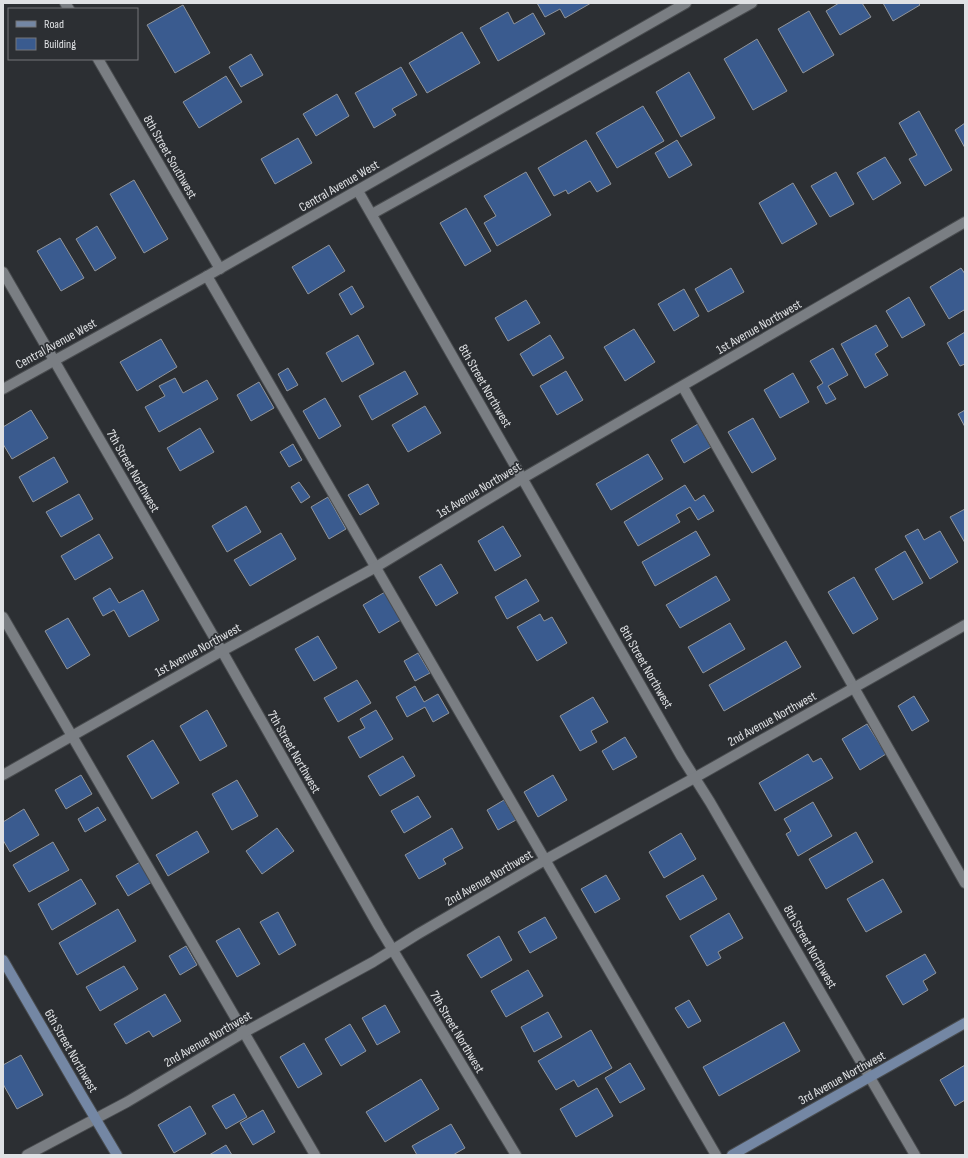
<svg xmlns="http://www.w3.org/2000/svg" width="968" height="1158" viewBox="0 0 968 1158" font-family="'Sofia Sans Condensed',sans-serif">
<rect width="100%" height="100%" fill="#2c2f33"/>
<g fill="#3a5b8f" stroke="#909499">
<polygon points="537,3 591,3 565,18 560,9 545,17"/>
<polygon points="839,3 862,3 871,17 840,35 826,11"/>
<polygon points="883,3 918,3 920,5 893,21"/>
<polygon points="183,5 210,53 175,73 147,25"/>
<polygon points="809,11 834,55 803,73 778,29"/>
<polygon points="508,12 514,24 533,13 545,34 498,61 480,28"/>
<polygon points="462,32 480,63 427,93 409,63"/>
<polygon points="757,39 787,91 753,110 724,59"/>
<polygon points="251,54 263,75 241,87 229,67"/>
<polygon points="401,67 417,95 392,109 396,115 374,128 355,93"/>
<polygon points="689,72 715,118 681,137 656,92"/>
<polygon points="226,76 242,102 199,128 183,102"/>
<polygon points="337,94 349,116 316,136 303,114"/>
<polygon points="643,106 664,141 617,168 596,133"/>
<polygon points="919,111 952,170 925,186 909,159 917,155 899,123"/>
<polygon points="965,123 965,148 955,130"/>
<polygon points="298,138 312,163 275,184 261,159"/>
<polygon points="586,140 611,184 597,192 590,181 568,194 566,190 554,196 538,168"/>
<polygon points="677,140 692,165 669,178 655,153"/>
<polygon points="885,157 901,183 873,200 857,173"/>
<polygon points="526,172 551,215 497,246 484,223 496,216 484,196"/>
<polygon points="836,172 854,204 830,217 811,186"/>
<polygon points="134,180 168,239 144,253 110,194"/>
<polygon points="793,183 817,224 782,244 759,203"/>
<polygon points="466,208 491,251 465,266 440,223"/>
<polygon points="97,226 116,258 95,271 76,239"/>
<polygon points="60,238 84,278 61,291 37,251"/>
<polygon points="329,245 345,271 308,294 292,267"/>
<polygon points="731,268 744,292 708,312 695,289"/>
<polygon points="961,268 965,274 965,312 964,310 949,319 930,287"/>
<polygon points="352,286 364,307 351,315 339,294"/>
<polygon points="684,289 699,316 674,331 658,304"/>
<polygon points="909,297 925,325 902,338 886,311"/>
<polygon points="526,300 540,323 508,341 495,318"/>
<polygon points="876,325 888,346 875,354 888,375 865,388 841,344"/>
<polygon points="634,329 655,362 625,381 604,347"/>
<polygon points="965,332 965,364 960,366 947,343"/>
<polygon points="358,335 374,364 342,382 326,353"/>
<polygon points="550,335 564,358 533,376 520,354"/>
<polygon points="161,339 177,367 137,391 120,362"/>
<polygon points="833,348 848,375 828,386 836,399 826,404 817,387 823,383 810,361"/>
<polygon points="288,368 298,385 287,391 278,374"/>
<polygon points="405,371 418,394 372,420 359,396"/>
<polygon points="566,371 583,400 557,415 540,386"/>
<polygon points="793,373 809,402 780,418 764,390"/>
<polygon points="175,378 183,393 207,380 218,399 159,432 145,407 165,396 159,386"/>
<polygon points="259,382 274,408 251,421 237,395"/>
<polygon points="325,398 341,426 319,439 303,411"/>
<polygon points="425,406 441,433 408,452 392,425"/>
<polygon points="31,410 48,438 12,459 3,444 3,427"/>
<polygon points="965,410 965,427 958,414"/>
<polygon points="753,418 776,459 752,473 728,432"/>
<polygon points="698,424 711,447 684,463 671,440"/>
<polygon points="200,428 214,452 180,471 167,448"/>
<polygon points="293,444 302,460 289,467 280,452"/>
<polygon points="648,454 663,479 611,510 596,484"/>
<polygon points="54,457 68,482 33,502 19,477"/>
<polygon points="299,482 310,497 301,503 291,487"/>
<polygon points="368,484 379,504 360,515 348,495"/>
<polygon points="685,485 695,501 704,495 714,511 698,520 690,507 676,515 680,522 638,546 624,522"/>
<polygon points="79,494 93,519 61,537 46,512"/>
<polygon points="328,497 346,529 329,539 311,507"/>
<polygon points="246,506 261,532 227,552 212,526"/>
<polygon points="965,509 965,543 950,517"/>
<polygon points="503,526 521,556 495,571 478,541"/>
<polygon points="918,529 924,540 940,531 958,562 930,579 905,536"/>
<polygon points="696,531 710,555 655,586 642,562"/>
<polygon points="281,533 296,559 250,586 234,560"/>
<polygon points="99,534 113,558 75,580 61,556"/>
<polygon points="905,551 923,583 893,600 875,569"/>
<polygon points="441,564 458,593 436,606 419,577"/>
<polygon points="716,576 730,600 680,628 666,605"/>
<polygon points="854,577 878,619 853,634 828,592"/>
<polygon points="526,579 539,601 507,619 495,597"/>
<polygon points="110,588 119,603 143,590 159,620 129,637 114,610 103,616 93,598"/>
<polygon points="385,592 401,620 379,633 363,605"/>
<polygon points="540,614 544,621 552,617 567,643 537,661 517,627"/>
<polygon points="68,618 90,655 67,669 45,631"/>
<polygon points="730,623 745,649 703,673 688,647"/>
<polygon points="318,636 337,668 314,681 295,649"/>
<polygon points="786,641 801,667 724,711 709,685"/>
<polygon points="418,653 430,673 415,681 404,661"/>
<polygon points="357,680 371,703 338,722 324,698"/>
<polygon points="415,686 424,702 438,694 449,713 433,722 425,707 407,717 396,697"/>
<polygon points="914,696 929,721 912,731 898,706"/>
<polygon points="593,697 608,722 591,731 597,742 580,751 560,716"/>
<polygon points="207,710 227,746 200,761 180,726"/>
<polygon points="376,710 393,739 360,758 348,737 365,728 360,719"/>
<polygon points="867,724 886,754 860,770 842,739"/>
<polygon points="625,737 637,757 613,770 602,751"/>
<polygon points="153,740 179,783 152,799 127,756"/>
<polygon points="808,754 813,762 821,758 833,778 775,811 759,783"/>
<polygon points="403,756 415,776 380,796 368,776"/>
<polygon points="81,775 92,794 66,809 55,790"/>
<polygon points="553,775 567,800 538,817 524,792"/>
<polygon points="237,780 258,816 232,830 212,794"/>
<polygon points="418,796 431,817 404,833 391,811"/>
<polygon points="504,800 516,820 498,830 487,810"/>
<polygon points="813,802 832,836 798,856 786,834 791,831 784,819"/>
<polygon points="98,807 106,820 85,832 78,819"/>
<polygon points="24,809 39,835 10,852 3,840 3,822"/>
<polygon points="277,828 294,851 262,874 246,851"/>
<polygon points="452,828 463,848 443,859 446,864 419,879 405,855"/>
<polygon points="197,831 209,852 168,876 156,855"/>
<polygon points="856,832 873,862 826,889 809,859"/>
<polygon points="681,833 696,859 664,878 649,852"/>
<polygon points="53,842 69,870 29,892 13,865"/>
<polygon points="140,862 152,882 128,896 116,876"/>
<polygon points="606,875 620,899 595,913 581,889"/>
<polygon points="703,875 717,899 680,920 666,896"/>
<polygon points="81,879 96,904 52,930 38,904"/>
<polygon points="883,879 902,912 866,932 847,899"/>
<polygon points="118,909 136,941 77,975 59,943"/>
<polygon points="278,912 296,945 279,955 260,922"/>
<polygon points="729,913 743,938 718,952 721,958 707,966 690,936"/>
<polygon points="545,917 557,938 530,953 518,932"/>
<polygon points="239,928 260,964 237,977 216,941"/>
<polygon points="499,936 512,960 481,978 467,955"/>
<polygon points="186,946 197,965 180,975 169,956"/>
<polygon points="925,954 936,973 923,981 928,990 903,1005 886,976"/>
<polygon points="124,966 138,989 100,1011 86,987"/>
<polygon points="528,970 543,996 506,1017 491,991"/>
<polygon points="165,994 181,1021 153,1037 149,1031 126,1044 114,1024"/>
<polygon points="689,1000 701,1021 688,1028 675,1008"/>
<polygon points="385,1005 400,1032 377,1045 362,1018"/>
<polygon points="548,1012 562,1037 534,1052 521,1027"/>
<polygon points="784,1022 800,1051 719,1096 703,1067"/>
<polygon points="350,1024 366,1051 341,1066 325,1039"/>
<polygon points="591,1030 612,1068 578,1087 574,1080 556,1090 538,1061"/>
<polygon points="304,1043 322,1074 298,1088 280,1057"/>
<polygon points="21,1055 43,1095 17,1109 3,1084 3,1065"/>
<polygon points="630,1063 645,1089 620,1103 605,1078"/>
<polygon points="965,1065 965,1100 955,1106 940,1080"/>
<polygon points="421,1079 439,1109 385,1142 366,1112"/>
<polygon points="597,1088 613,1116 576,1137 560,1109"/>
<polygon points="234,1094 247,1117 226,1129 212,1106"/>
<polygon points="190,1106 206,1134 174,1153 158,1125"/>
<polygon points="263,1110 275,1132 253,1145 240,1123"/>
<polygon points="451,1124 465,1148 453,1155 417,1155 412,1146"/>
<polygon points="226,1145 232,1155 209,1155"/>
</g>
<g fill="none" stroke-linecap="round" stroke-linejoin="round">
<g stroke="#494c4f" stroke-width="12">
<g id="lane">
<polyline points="207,276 716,1155"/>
<polyline points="683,387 965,883"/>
<polyline points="3,617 315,1155"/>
</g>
</g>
<g stroke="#494c4f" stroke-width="12">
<g id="street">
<polyline points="65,3 69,9"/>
<polyline points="98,59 220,269"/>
<polyline points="358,191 681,756 710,802 915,1155"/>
<polyline points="372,214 752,3"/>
<polyline points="3,272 222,651 379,927 516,1155"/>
<polyline points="3,389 207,276 686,3"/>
<polyline points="3,775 222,651 376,567 523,478 965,222"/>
<polyline points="27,1155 127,1102 243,1033 373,962 418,934 545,860 696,777 965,625"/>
</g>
</g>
<g stroke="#494c4f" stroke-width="12">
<g id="secondary">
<polyline points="3,960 82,1096 117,1155"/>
<polyline points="732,1155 965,1023"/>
</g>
</g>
<use href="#lane" stroke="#7a7e83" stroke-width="10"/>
<use href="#street" stroke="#7a7e83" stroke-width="10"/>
<use href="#secondary" stroke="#7487a4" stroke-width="10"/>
</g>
<g text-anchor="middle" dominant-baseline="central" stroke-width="3.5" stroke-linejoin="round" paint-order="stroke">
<g font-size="13" fill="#dfe1e4" stroke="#2c2f33">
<text transform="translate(170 157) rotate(60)">8th Street Southwest</text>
<text transform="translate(339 186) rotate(-30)">Central Avenue West</text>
<text transform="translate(759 327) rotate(-30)">1st Avenue Northwest</text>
<text transform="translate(56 344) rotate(-29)">Central Avenue West</text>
<text transform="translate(485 386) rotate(60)">8th Street Northwest</text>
<text transform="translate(133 471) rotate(60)">7th Street Northwest</text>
<text transform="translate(479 490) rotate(-31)">1st Avenue Northwest</text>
<text transform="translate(198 650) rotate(-29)">1st Avenue Northwest</text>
<text transform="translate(646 667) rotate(60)">8th Street Northwest</text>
<text transform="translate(772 719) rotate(-29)">2nd Avenue Northwest</text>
<text transform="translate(294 752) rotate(60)">7th Street Northwest</text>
<text transform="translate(489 878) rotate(-30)">2nd Avenue Northwest</text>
<text transform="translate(810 947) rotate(60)">8th Street Northwest</text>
<text transform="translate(457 1032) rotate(59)">7th Street Northwest</text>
<text transform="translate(208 1039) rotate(-30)">2nd Avenue Northwest</text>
<text transform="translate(71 1051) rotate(60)">6th Street Northwest</text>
<text transform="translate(842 1078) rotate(-29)">3rd Avenue Northwest</text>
</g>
</g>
<rect width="968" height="1158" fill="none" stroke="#dfe1e4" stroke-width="8"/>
<rect x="8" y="8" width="130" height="52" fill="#2c2f33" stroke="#74767a"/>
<rect x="16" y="21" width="20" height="6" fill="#7487a4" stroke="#74767a"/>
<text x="44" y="28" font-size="12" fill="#dfe1e4">Road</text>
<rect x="16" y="38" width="20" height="12" fill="#3a5b8f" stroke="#74767a"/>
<text x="44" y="48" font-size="12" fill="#dfe1e4">Building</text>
</svg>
